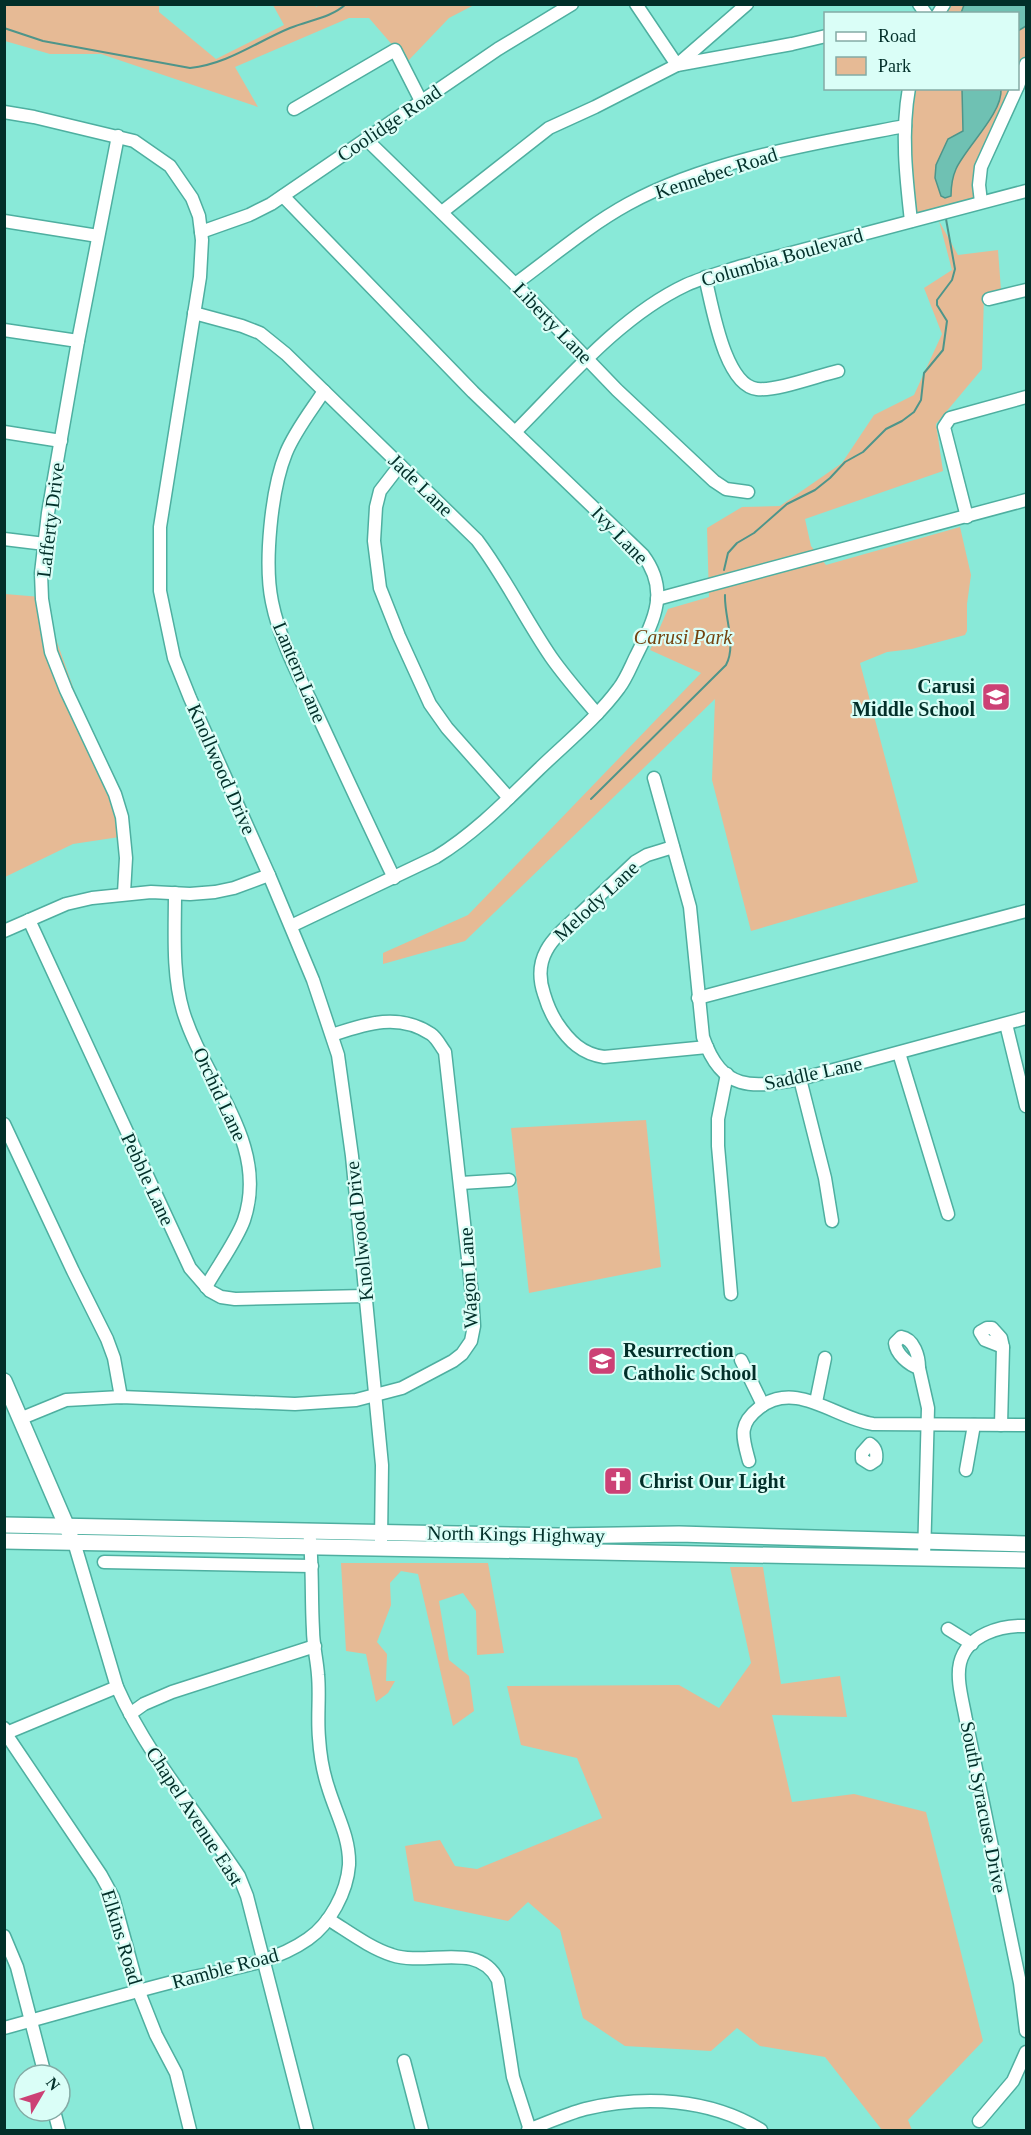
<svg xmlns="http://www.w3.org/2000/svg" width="1031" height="2135" viewBox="0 0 1031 2135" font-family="Georgia,serif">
<rect width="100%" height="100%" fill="#89e9d8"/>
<g fill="#e6ba95">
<polygon points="321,4 474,5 449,18 407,62 369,18 349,18 235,67 258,107 101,54 50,54 5,41 4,5 159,5 159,12 216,59 284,25 273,5 315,5 316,7"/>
<polygon points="946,5 1026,5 1026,70 1018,88 1018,14 939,13"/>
<polygon points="1017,88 981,162 976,199 909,216 905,128 916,89"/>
<polygon points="939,221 958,255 998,250 1001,290 984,294 982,369 936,424 943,471 805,519 811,546 826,565 960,527 971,575 967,604 967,631 965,635 912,649 887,652 860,663 918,882 751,931 712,780 715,699 465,941 383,964 383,953 468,915 701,673 650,650 668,609 709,597 707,528 742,507 780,506 842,463 874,415 914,395 942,334 924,288 952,270"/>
<polygon points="5,594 41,597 126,836 73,844 5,877"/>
<polygon points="646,1120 661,1267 529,1293 511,1128"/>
<polygon points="341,1563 488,1563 504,1653 477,1655 476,1611 463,1593 439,1601 449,1660 469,1676 474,1711 453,1726 418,1574 401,1571 390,1583 391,1605 377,1642 387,1654 386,1681 395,1681 388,1693 376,1702 366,1654 346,1651"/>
<polygon points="730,1567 763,1567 781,1684 840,1676 847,1717 772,1715 792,1802 854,1794 926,1812 983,2041 908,2120 912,2130 882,2130 825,2057 760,2046 737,2028 711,2051 625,2046 583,2018 560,1930 528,1902 508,1921 414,1901 405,1846 440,1840 455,1866 477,1869 602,1818 577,1758 521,1745 507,1686 679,1685 719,1708 751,1663"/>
</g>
<g fill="#6fc1b3" stroke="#4e958a" stroke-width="1.5">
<polygon points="964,5 1026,5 1026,26 1018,31 1018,14 961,13"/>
<path d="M962 89H1001C1003 113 966 147 956 169 952 178 951 186 951 196L945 198 941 196 935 178 936 165 948 139 963 131Z"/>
</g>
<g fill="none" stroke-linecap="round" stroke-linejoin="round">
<g stroke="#4e958a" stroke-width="2">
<path d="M4 28 43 41 190 68C228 64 256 42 290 28 309 20 331 18 346 4"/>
<polyline points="724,570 728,553 737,543 754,533 787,504 815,490 830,478 845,462 863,452 886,429 902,421 914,412 921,400 924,373 943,350 947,321 937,305 937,300 952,280 955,269 946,219"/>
<path d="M591 799 726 665C737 644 724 617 725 595"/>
</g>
<g stroke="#4eafa0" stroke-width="15">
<g id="minor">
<polyline points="636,4 677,65 792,44 826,36"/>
<polyline points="919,4 926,14"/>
<polyline points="938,14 944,4"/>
<polyline points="1018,86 1026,64"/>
<path d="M909 88C901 133 906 177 911 221"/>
<polyline points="294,109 395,50 421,101"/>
<polyline points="4,112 34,117 134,141 170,166 192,198 199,216 202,240 200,277 160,527 160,591 174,658 190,698 269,875 313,980 338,1055 352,1156 382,1465 381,1541"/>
<polyline points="118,136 78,341 48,513 41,573 42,599 51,652 66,690 115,794 122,817 126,858 124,893"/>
<polyline points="366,139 515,284 617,390 714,481 726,489 748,492"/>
<path d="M283 196 473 392 643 555C670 591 654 620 636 656 631 666 626 679 619 688 597 718 566 743 539 769 506 801 475 833 436 857L291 926"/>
<polyline points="981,202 979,185 981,167 1017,88"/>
<polyline points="442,212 549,128 595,107 677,65 747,4"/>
<polyline points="4,221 98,236"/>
<polyline points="201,232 249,215 271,204 498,49 572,4"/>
<path d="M705 277C712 304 724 385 757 389 777 391 817 376 838 371"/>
<path d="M515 284C552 257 588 226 628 204 708 160 816 143 905 126"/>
<polyline points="989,299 1026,290"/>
<path d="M194 313 242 326 260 333 286 354 477 540C505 577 525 619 551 657 565 677 581 695 597 714"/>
<polyline points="4,330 78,341"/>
<path d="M324 391C311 411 295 431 286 453 271 490 264 564 272 602 280 642 301 680 318 716 343 770 368 824 394 878"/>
<polyline points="4,432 61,441"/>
<path d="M515 432C566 381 620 316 686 285 704 277 723 272 742 266L1026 191"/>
<polyline points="400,465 380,491 376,507 374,541 380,588 399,636 430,704 447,728 509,798"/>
<polyline points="967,517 944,427 950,418 1026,397"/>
<polyline points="4,539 45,544"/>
<polyline points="657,599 1026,500"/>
<path d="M654 778 690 907 703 1037C722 1092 752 1088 800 1079L1026 1018"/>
<path d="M673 847 647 855 635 862C617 879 599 896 581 913 555 937 531 955 544 994 547 1004 551 1014 557 1023 569 1041 582 1054 604 1057L707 1047"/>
<path d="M175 893C175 932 172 973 183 1011 204 1081 270 1143 244 1220 237 1240 217 1267 206 1287"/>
<polyline points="29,920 190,1268 210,1291 221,1297 235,1299 365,1296"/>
<polyline points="4,931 66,904 92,898 151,892 190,894 215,892 234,888 269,875"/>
<polyline points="698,998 1026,911"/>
<polyline points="1006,1024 1026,1106"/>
<polyline points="899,1053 948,1214"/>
<polyline points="727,1074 718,1119 718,1146 731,1294"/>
<polyline points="800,1079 825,1178 832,1221"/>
<polyline points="4,1124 73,1271 107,1339 114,1358 121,1397"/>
<polyline points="461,1183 509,1180"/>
<polygon points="987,1328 992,1328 1001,1338 1003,1347 985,1340 980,1332"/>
<path d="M901 1337C914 1339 919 1356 919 1368 909 1365 896 1354 895 1343Z"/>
<polyline points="741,1360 763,1405"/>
<polyline points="919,1368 928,1408 924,1558"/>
<polyline points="816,1402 825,1358"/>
<path d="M22 1418 66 1400 121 1397 295 1404 356 1400 402 1388 453 1361 462 1354 471 1341 474 1326 472 1295 445 1052C441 1047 437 1038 431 1034 398 1012 365 1024 332 1035"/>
<polyline points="1001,1425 1003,1347"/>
<path d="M870 1444C876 1448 877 1453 876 1460L870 1464 862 1459V1453Z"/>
<path d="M749 1461C743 1438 737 1425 759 1408 796 1379 836 1419 873 1424L1026 1425"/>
<polyline points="966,1470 974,1425"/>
<path d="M74 1542 117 1687C147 1755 198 1814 239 1876L247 1896 307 2130"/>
<polyline points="104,1562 312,1566"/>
<path d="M1026 1626C1002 1625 967 1634 960 1663 956 1680 963 1702 966 1720L1020 1983 1026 2031"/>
<polyline points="948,1629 972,1644"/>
<polyline points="130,1714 144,1704 172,1692 315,1646"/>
<polyline points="4,1728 6,1734 101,1875 113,1897 139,1992 156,2035 176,2073 190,2130"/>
<polyline points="4,1734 117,1687"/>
<path d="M328 1919C349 1932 370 1948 392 1955 427 1967 478 1940 498 1980L513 2077 530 2130"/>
<polyline points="4,1936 17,1967 45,2075"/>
<path d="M4 2028C63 2012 121 1995 180 1980 223 1970 271 1965 308 1939 330 1924 347 1892 349 1865 350 1837 336 1814 328 1787 323 1772 320 1754 319 1738 317 1717 320 1696 318 1675 317 1660 313 1645 313 1630 311 1596 313 1563 309 1530"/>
<polyline points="404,2061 422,2130"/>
<polyline points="54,2111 59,2130"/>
<polyline points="979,2121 1013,2081 1026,2052"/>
<path d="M528 2130C547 2123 566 2114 585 2109 643 2095 709 2098 761 2130"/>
</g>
</g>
<g stroke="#4eafa0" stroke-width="18">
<g id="major">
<polyline points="4,1381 70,1534"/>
<polyline points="4,1525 558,1536 679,1534 1026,1544"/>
<polyline points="4,1541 1026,1560"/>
</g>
</g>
<use href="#minor" stroke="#fff" stroke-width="12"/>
<use href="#major" stroke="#fff" stroke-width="15"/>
</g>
<defs>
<g id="school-square" transform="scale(1.5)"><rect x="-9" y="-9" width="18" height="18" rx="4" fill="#cc4175" stroke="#dafef7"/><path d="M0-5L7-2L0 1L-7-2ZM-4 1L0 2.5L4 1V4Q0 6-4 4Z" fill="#fff"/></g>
<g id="church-square" transform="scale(1.5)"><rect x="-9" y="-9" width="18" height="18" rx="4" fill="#cc4175" stroke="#dafef7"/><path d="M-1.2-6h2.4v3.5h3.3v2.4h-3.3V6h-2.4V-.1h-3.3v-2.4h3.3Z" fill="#fff"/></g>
</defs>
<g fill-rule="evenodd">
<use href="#school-square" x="996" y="697"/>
<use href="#school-square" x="602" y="1361"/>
<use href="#church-square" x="618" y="1481"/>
</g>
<g text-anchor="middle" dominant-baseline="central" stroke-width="4.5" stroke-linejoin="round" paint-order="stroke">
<g font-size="20" fill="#022f29" stroke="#dafef7">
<text transform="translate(389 123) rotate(-34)">Coolidge Road</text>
<text transform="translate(716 173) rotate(-18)">Kennebec Road</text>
<text transform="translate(782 257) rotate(-16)">Columbia Boulevard</text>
<text transform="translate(553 323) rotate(46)">Liberty Lane</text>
<text transform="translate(421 485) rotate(44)">Jade Lane</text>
<text transform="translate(50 520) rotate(-83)">Lafferty Drive</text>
<text transform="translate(620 535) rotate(46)">Ivy Lane</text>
<text transform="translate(300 672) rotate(67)">Lantern Lane</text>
<text transform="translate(222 769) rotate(66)">Knollwood Drive</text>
<text transform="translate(596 901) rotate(-43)">Melody Lane</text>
<text transform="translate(813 1073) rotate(-12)">Saddle Lane</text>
<text transform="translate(220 1094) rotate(65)">Orchid Lane</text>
<text transform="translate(148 1179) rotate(65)">Pebble Lane</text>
<text transform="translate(359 1231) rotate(-96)">Knollwood Drive</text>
<text transform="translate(468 1278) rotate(-93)">Wagon Lane</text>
<text transform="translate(516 1534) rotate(1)">North Kings Highway</text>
<text transform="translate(984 1807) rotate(79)">South Syracuse Drive</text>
<text transform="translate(195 1816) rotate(57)">Chapel Avenue East</text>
<text transform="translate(122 1937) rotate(73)">Elkins Road</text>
<text transform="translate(225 1968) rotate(-15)">Ramble Road</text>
</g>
<g font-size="20" font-style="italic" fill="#73430f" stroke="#dafef7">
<text x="683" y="637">Carusi Park</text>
</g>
<g font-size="20" font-weight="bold" fill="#022f29" stroke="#dafef7" text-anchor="start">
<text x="975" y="686" text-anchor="end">Carusi<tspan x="975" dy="23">Middle School</tspan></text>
<text x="623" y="1350">Resurrection<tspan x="623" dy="23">Catholic School</tspan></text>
<text x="639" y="1481">Christ Our Light</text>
</g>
</g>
<rect width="1031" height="2135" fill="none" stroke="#022f29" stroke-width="12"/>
<rect x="824" y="12" width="195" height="78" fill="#dafef7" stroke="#84aba5" stroke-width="1.5"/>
<rect x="836" y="32" width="30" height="9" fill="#ffffff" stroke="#84aba5" stroke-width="1.5"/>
<text x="878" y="42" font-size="18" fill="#022f29">Road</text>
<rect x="836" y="57" width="30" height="18" fill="#e6ba95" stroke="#84aba5" stroke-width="1.5"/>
<text x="878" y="72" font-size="18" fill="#022f29">Park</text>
<g transform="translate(42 2093) rotate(51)"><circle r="28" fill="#dafef7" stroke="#84aba5" stroke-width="1.5"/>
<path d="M0-4.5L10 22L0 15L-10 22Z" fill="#cc4175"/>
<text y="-9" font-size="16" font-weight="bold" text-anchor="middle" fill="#022f29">N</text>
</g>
</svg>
